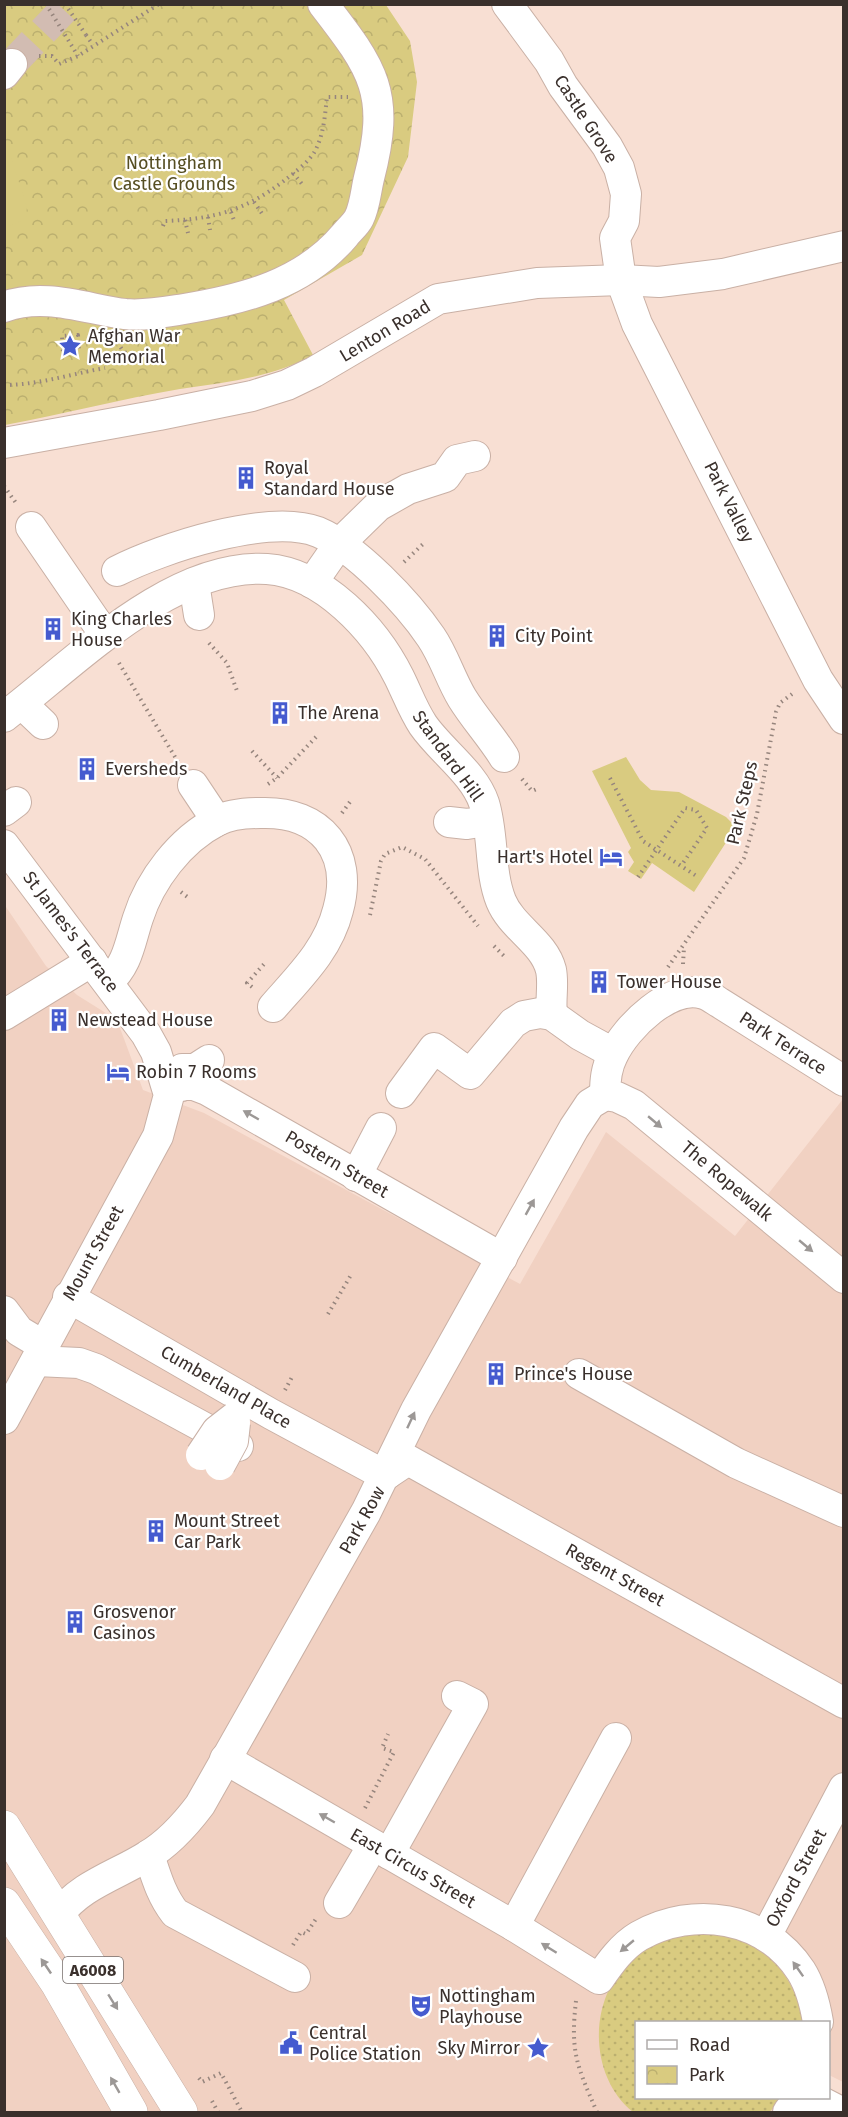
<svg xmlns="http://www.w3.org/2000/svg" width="848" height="2117" viewBox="0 0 848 2117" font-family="'Fira Sans',sans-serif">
<defs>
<pattern id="grass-dots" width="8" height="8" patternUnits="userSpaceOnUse" patternTransform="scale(1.5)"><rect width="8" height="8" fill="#d9cb80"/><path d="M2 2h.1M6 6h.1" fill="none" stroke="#bbaf6f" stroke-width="1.8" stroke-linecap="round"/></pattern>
<pattern id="park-crowns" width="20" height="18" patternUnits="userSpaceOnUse" patternTransform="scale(1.5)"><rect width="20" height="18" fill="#d9cb80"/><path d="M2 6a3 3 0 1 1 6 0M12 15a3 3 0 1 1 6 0" fill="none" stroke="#bbaf6f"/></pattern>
</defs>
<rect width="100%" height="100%" fill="#f8dfd3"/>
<polygon fill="#f1d1c2" points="4,904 46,966 77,995 117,1020 143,1090 204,1113 520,1284 606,1132 735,1236 843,1099 843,2082 829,2075 828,2022 636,2022 636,2098 812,2098 803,2112 5,2112"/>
<path fill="url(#grass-dots)" d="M692 1932C706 1934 724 1933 738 1938 775 1952 797 1986 804 2022H636V2098H785L769 2112H633C588 2076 588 1999 630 1961 648 1944 669 1939 692 1932Z"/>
<path fill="url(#park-crowns)" d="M4 5H386L410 41 417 82 408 157 362 255 284 300 313 355C272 378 225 382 180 389 121 399 63 414 5 425Z"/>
<g fill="#d9cb80">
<polygon points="4,136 27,207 26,218 5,229"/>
<polygon points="626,757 640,780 651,790 679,792 726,817 736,827 694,892 652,863 641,879 628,871 634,862 628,852 631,848 592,771"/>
</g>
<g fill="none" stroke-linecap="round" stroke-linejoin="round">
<polyline stroke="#d2bcb2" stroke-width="30" stroke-dasharray="30 15" stroke-linecap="butt" points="12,64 69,4"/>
<g stroke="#c9b0a5" stroke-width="32">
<g id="minor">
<polyline points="507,4 549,61 563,86 607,146 619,168 626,194 624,221 615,238 621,280 637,324 818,680 844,719"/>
<polyline points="4,74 12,64"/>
<path d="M4 307C44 292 86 309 125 314 145 316 165 312 184 309 244 299 304 284 345 235 349 230 356 224 359 218 365 206 366 190 369 178 391 93 374 70 323 4"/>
<polyline points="4,443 159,415 252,396 287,385 314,372 438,299 537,283 621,280 659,282 723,274 844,246"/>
<polyline points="31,527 105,635"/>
<path d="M117 571C162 548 269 513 318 532 356 548 408 603 431 637 444 656 450 678 462 698 475 719 491 736 504 757"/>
<polyline points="194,583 199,615"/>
<polyline points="312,583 339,544 378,506 408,489 445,477 457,460 475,456"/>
<polyline points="22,704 43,724"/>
<path d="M4 717C75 663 171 563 267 569 323 573 375 629 399 677 407 693 413 710 423 725 441 751 474 773 484 803 494 835 489 871 501 901 512 928 544 942 551 970 554 984 550 1000 552 1015"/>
<polyline points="193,785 217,821"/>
<polyline points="4,811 16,802"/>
<polyline points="449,822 467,824 486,821"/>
<polyline points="4,845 146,1034 156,1052 169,1095 158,1136 4,1419"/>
<path d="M108 982C128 965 130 942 138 918 150 880 180 840 217 821 230 814 246 813 261 813 321 811 354 852 338 910 328 950 299 977 273 1007"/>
<polyline points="4,1015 92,961"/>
<polyline points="167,1085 194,1085 207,1090 502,1258"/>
<polyline points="182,1086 182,1069 195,1069 209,1060"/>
<polyline points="401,1093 434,1048 470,1074 513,1023 524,1016 540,1013 552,1015 580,1035 613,1053"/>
<path d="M605 1095C605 1081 606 1068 613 1055 626 1027 671 983 704 994 710 996 715 1000 720 1003L844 1081"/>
<polyline points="605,1095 617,1097 634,1105 844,1278"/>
<polyline points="356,1176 381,1128"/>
<polyline points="68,1297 271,1414 373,1469 387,1474"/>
<polyline points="4,1311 19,1331 44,1346"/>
<polyline points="37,1361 79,1363 96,1369 238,1446"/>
<polyline points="579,1374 736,1463 844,1512"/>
<polyline points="387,1474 408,1460 844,1703"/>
<path d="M225 1759 514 1926 599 1979C610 1963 622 1946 639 1936 694 1905 765 1916 801 1971 811 1987 815 2004 818 2022"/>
<polyline points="389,1854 473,1704 457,1696"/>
<path d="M149 1855C156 1876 161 1895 175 1913L295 1977"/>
<polyline points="339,1903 373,1845"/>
<path d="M59 1915C78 1886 119 1874 147 1856 169 1843 185 1825 200 1805L366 1512 416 1410 574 1128 590 1104 605 1095"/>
<polyline points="514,1926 616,1738"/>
<polyline points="766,1936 844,1788"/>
<polyline points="814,2098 841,2112"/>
<polyline points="788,2112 799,2098"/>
</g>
</g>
<g stroke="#c9b0a5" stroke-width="34">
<g id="major">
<polyline points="4,1827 181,2112"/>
<polyline points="4,1904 57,1983 131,2112"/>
</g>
</g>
<g stroke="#96857d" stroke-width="4" stroke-dasharray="1.5 4.5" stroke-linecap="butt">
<polyline points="46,4 78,56"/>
<polyline points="86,35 93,45"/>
<polyline points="39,56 52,56 59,64 78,56 159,4"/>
<polyline points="293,173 302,184"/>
<polyline points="254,202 263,215"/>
<polyline points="231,212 235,223"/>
<polyline points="208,217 210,230"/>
<polyline points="185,220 188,233"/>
<path d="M163 226 165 221C215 219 246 210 285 180 295 172 309 162 315 151 324 134 325 114 327 97H348"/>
<polygon points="78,335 79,352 63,354 62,336"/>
<path d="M118 342C124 360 148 361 164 361"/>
<path d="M4 385C38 385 71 374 105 368"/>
<polyline points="4,486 16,503"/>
<polyline points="404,562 423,544"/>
<polyline points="209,643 227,663 237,691"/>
<polyline points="119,663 178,762"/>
<polyline points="252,751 277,778"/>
<polyline points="610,778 643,841 698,877"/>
<polyline points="522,779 532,791 539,788"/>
<polyline points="268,784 277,778 316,737"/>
<polyline points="342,813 352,799"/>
<polyline points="638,877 685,808 696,810 707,828 681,866"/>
<polyline points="181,892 190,899"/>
<polyline points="370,915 381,861 385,854 402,847 425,859 478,926"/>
<polyline points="494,946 505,957"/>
<polyline points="683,964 684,947"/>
<polyline points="668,967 744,858 757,814 776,712 780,703 792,694"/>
<polyline points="252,987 247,983 265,963"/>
<polyline points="328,1314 351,1275"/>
<polyline points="285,1390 292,1377"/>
<polyline points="365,1808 394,1752 382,1748 388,1734"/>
<polyline points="293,1945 301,1932 306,1934 316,1919"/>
<path d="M576 2001C570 2052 577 2066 597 2112"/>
<polyline points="199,2078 202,2082 221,2073 242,2112"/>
<polyline points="212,2101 218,2112"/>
</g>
<use href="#minor" stroke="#fff" stroke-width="30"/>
<use href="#major" stroke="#fff" stroke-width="33"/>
<g stroke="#c9b0a5" stroke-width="32" stroke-linecap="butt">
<g id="minor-bridge">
<polyline points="201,1455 217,1431 235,1417"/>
<polyline points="220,1465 233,1441 235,1423"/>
</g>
</g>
<polyline stroke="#96857d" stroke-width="4" stroke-dasharray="1.5 4.5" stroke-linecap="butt" points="65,4 86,35"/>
<use href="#minor-bridge" stroke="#fff" stroke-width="30"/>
</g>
<defs><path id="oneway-solid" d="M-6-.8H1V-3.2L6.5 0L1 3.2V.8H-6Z" transform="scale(1.5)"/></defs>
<g fill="#9c9896">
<use href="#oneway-solid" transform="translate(251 1115) rotate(-150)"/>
<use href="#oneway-solid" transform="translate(655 1122) rotate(40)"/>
<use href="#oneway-solid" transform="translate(530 1207) rotate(-61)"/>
<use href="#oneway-solid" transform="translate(806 1246) rotate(40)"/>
<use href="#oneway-solid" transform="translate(411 1420) rotate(-65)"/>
<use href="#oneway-solid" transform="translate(327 1818) rotate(-150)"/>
<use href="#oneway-solid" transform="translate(627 1946) rotate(140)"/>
<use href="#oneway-solid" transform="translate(549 1948) rotate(-148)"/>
<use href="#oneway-solid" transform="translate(46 1966) rotate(-124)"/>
<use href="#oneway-solid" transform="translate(798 1969) rotate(-125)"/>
<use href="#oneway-solid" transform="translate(113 2002) rotate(58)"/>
<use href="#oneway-solid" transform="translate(115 2085) rotate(-120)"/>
</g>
<defs>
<g id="sight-bare" transform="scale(1.8)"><path d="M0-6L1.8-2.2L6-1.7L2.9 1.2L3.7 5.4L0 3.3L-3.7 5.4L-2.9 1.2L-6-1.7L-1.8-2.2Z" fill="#455bcf" stroke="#fff" stroke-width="2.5" paint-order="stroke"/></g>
<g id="building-bare" transform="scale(1.8)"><path d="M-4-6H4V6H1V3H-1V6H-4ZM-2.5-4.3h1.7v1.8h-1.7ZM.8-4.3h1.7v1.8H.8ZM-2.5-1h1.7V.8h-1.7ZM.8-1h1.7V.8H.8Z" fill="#455bcf" stroke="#fff" stroke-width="2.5" paint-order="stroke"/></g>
<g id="hotel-bare" transform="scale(1.8)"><path d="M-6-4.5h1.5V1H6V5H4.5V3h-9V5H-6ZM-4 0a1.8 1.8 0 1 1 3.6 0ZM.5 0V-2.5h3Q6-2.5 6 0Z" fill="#455bcf" stroke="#fff" stroke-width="2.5" paint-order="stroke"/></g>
<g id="theatre-bare" transform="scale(1.8)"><path d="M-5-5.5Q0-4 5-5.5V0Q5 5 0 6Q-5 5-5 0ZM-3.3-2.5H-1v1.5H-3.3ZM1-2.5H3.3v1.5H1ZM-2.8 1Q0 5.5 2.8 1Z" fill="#455bcf" stroke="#fff" stroke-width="2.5" paint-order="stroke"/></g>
<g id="civic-bare" transform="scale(1.8)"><path d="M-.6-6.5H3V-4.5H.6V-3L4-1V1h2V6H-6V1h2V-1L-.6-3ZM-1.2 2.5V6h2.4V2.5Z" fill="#455bcf" stroke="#fff" stroke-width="2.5" paint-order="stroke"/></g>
</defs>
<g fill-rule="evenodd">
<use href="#sight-bare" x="70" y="346"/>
<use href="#building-bare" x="246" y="478"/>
<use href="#building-bare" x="53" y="629"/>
<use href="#building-bare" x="497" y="636"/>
<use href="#building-bare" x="280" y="713"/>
<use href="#building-bare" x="87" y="769"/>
<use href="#hotel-bare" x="611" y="857"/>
<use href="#building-bare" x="599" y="982"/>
<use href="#building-bare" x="59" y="1020"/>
<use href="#hotel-bare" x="118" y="1072"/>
<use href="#building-bare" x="496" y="1374"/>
<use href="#building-bare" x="156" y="1531"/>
<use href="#building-bare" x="75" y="1622"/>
<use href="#theatre-bare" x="421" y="2006"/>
<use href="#civic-bare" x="291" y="2043"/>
<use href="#sight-bare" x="538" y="2048"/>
</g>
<g text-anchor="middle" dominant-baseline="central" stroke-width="4.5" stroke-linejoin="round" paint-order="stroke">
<rect fill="#fff" stroke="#756e6b" stroke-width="1.5" x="63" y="1957" width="60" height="26" rx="4.5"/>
<g font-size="16" font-weight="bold" fill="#3a302c">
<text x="93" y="1970">A6008</text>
</g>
<g font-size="18" fill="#3a302c" stroke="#fff">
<text transform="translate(586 119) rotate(57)">Castle Grove</text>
<text transform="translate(385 331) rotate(-31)">Lenton Road</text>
<text transform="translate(729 502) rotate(63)">Park Valley</text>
<text transform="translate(448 756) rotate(54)">Standard Hill</text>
<text transform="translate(742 803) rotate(-77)">Park Steps</text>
<text transform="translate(71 932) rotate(53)">St James's Terrace</text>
<text transform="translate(783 1043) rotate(33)">Park Terrace</text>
<text transform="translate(337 1164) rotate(30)">Postern Street</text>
<text transform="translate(727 1181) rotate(40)">The Ropewalk</text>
<text transform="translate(93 1253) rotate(-61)">Mount Street</text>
<text transform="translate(226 1387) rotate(30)">Cumberland Place</text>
<text transform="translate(362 1520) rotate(-61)">Park Row</text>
<text transform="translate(615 1575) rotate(29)">Regent Street</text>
<text transform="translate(413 1868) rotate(30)">East Circus Street</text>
<text transform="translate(796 1878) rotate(-62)">Oxford Street</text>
</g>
<g font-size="18" fill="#564e22" stroke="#fff">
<text x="174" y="163">Nottingham<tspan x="174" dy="21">Castle Grounds</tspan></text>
</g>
<g font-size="18" fill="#3a302c" stroke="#fff" text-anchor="start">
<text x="88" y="336">Afghan War<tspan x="88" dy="21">Memorial</tspan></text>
<text x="264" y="468">Royal<tspan x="264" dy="21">Standard House</tspan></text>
<text x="71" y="619">King Charles<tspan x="71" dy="21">House</tspan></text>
<text x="515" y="636">City Point</text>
<text x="298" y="713">The Arena</text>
<text x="105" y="769">Eversheds</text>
<text x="593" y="857" text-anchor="end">Hart's Hotel</text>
<text x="617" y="982">Tower House</text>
<text x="77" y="1020">Newstead House</text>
<text x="136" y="1072">Robin 7 Rooms</text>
<text x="514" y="1374">Prince's House</text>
<text x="174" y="1521">Mount Street<tspan x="174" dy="21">Car Park</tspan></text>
<text x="93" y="1612">Grosvenor<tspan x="93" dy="21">Casinos</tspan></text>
<text x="439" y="1996">Nottingham<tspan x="439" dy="21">Playhouse</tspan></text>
<text x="309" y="2033">Central<tspan x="309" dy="21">Police Station</tspan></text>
<text x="520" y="2048" text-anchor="end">Sky Mirror</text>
</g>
</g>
<rect width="848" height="2117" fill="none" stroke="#3a302c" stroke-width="12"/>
<rect x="635" y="2021" width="195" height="78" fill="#ffffff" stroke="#b0acab" stroke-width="1.5"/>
<rect x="647" y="2040" width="30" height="9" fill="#ffffff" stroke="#b0acab" stroke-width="1.5"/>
<text x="689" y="2051" font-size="18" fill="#3a302c">Road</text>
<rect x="647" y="2066" width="30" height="18" fill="url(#park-crowns)" stroke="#b0acab" stroke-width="1.5"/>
<text x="689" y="2081" font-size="18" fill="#3a302c">Park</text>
</svg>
